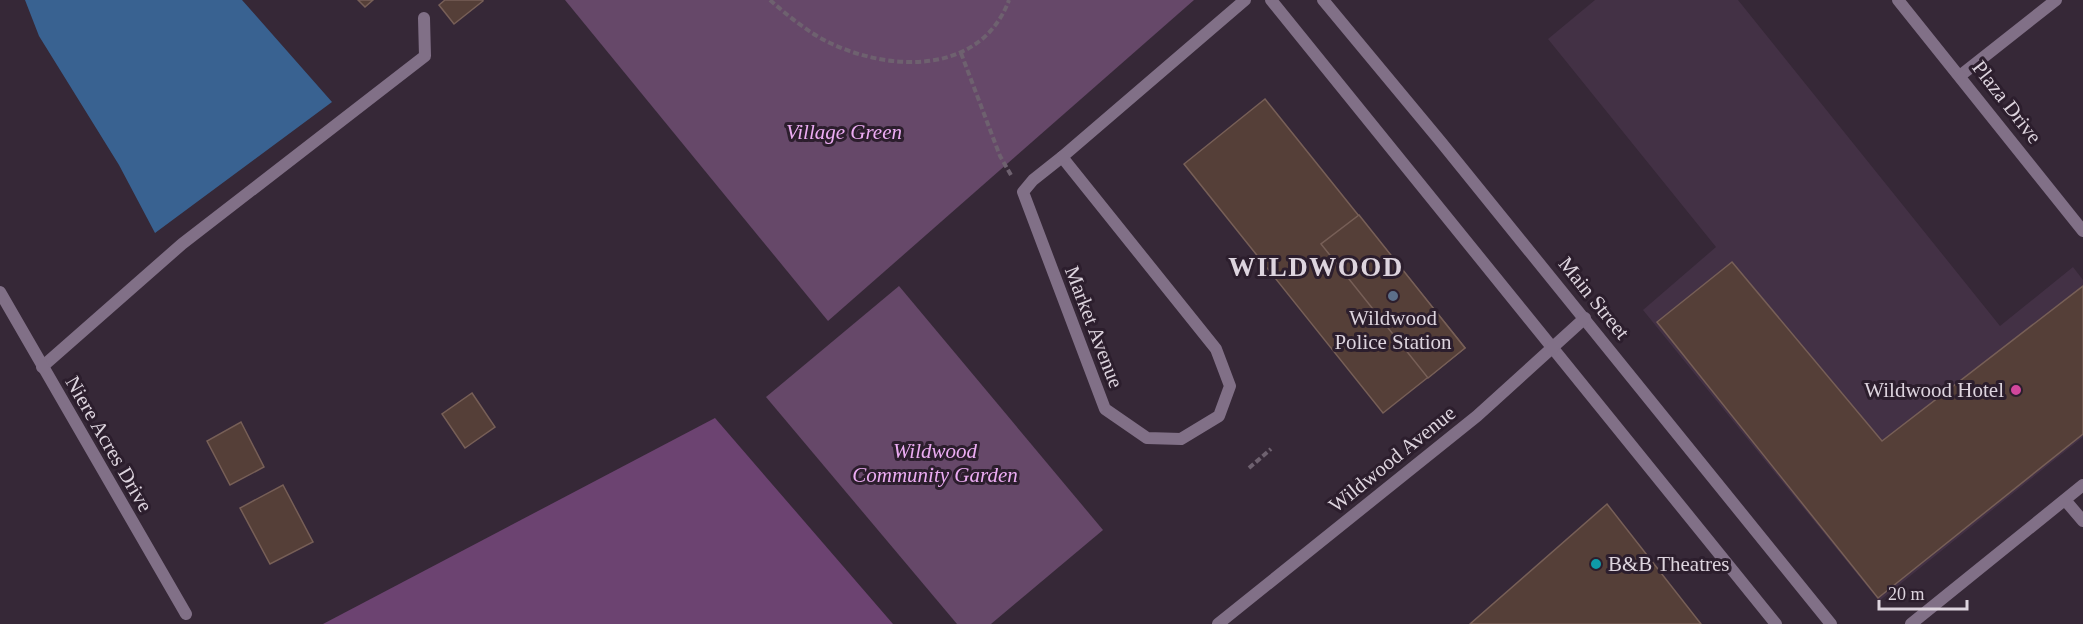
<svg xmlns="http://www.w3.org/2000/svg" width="2083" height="624" viewBox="0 0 2083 624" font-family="Georgia,serif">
<rect width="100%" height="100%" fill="#362837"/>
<polygon fill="#433145" points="1595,0 1738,0 2000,326 2073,267 2083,280 2083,437 1879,601 1643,310 1716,247 1548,39"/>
<g fill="#664869">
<polygon points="565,0 1194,0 828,321"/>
<polygon points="899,286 1103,530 991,624 957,624 766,397"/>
</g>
<polygon fill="#6c4371" points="715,418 893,624 323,624"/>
<polygon fill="#396291" points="25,0 242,0 332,102 155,233 119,165 39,36"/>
<g fill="#553f38" stroke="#775f57" stroke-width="1.5">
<polygon points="358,0 373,0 365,7"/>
<polygon points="445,0 483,0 483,1 454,24 439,5"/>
<polygon points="1265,99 1465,348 1383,413 1184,164"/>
<polygon points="1359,215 1465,348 1428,378 1321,244"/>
<polygon points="1732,262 1882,441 2083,286 2083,434 1878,598 1657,322"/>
<polygon points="472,393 495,427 465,448 442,414"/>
<polygon points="241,422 264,467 230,485 207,441"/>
<polygon points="283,485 313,542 270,564 240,508"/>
<polygon points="1607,504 1701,624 1470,624"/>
</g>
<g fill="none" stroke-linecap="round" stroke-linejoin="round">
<g stroke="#6e616f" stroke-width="4" stroke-dasharray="6 3" stroke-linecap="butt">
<path d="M770 0C788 16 809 33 830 43 891 72 981 75 1009 0"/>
<polyline points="961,53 1000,156 1011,175"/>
<polyline points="1249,468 1271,449"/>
</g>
<g stroke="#817087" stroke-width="12">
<polyline points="1961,75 2056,0"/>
<polyline points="42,367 182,244 425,56 424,18"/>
<polyline points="2065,500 2083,521"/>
</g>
<g stroke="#817087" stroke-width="12">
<polyline points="1271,0 1776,624"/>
<polyline points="1323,0 1441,142 1831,624"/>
<polyline points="1898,0 2083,231"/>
<polygon points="1062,157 1216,349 1230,386 1219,416 1181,439 1147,438 1105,409 1023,192 1033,180"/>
<polyline points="1062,157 1245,0"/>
<polyline points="0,292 186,614"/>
<polyline points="1218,624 1477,416 1585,318"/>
<polyline points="1911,624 2083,485"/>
</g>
</g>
<circle fill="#5c6f8a" stroke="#2c1e2d" stroke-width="2" cx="1393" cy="296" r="6"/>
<circle fill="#d1479c" stroke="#2c1e2d" stroke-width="2" cx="2016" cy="390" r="6"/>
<circle fill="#0f9aa8" stroke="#2c1e2d" stroke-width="2" cx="1596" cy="564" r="6"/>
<g text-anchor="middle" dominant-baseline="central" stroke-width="6" stroke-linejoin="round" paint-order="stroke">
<g font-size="21" fill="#ddd4de" stroke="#2c1e2d">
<text transform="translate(2007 102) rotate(52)">Plaza Drive</text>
<text transform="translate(1594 298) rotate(51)">Main Street</text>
<text transform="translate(1094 327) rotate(69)">Market Avenue</text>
<text transform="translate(109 444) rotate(60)">Niere Acres Drive</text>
<text transform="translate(1392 459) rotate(-39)">Wildwood Avenue</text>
</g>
<g font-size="21" font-style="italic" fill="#ecacf3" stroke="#2c1e2d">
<text x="844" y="132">Village Green</text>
<text x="935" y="451">Wildwood<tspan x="935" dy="24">Community Garden</tspan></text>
</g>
<g font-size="21" fill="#ddd4de" stroke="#2c1e2d">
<text x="1393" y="318">Wildwood<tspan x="1393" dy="24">Police Station</tspan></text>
<text x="2004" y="390" text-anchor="end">Wildwood Hotel</text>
<text x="1608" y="564" text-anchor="start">B&amp;B Theatres</text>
</g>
<g font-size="27" font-weight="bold" letter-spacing="1.5" fill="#ddd4de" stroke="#2c1e2d">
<text x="1316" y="267">WILDWOOD</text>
</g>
</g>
<path d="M1879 600v9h88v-9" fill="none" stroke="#ddd4de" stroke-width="3"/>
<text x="1888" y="600" font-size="18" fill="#ddd4de" stroke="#2c1e2d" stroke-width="4.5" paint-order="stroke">20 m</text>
</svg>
